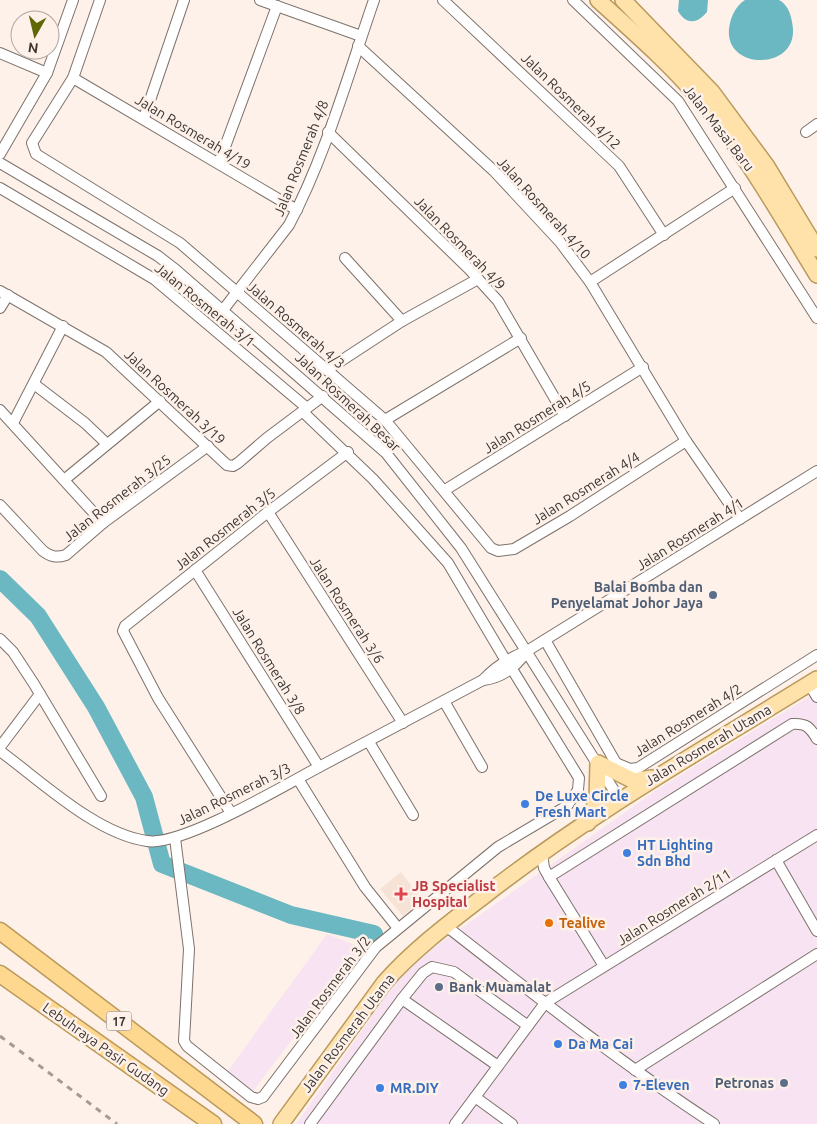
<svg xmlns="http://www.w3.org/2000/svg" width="817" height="1124" viewBox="0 0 817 1124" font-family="Ubuntu,sans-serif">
<rect width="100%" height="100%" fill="#fef1ea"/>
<g fill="#f8e3f2">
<polygon points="817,692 817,1124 296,1124 396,982 429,951 658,789"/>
<polygon points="327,934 362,948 253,1091 228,1071"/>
</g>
<polygon fill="#f6e3d6" points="401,872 422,900 403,916 380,889"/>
<g fill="#6bb8c2">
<path d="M679 0H708L707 12C697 24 686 25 678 11Z"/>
<path d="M745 0H779C787 4 791 14 792 22 803 71 725 72 729 29 730 19 735 6 745 0Z"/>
</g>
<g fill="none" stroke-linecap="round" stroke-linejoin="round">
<polyline stroke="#6bb8c2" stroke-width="18" points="0,579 38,616 96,707 144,797 162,864 291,915 374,934"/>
<g stroke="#7d726b" stroke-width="12">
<g id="minor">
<polyline points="100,0 73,78 32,143 36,154 180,243 385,420 491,548 498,551 514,549 570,516 686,441"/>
<polyline points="260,0 361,36"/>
<polyline points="443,0 619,166 664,235"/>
<polyline points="573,0 678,101 817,318"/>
<polyline points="358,46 494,171 560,242 590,282 686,441 740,519"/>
<polyline points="0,53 47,73"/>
<polyline points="73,78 297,210"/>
<polyline points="144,118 184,0"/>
<polyline points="328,132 469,269 498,301 565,416"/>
<polyline points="806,132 817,124"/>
<polyline points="0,154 47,73 73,0"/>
<polyline points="0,163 158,256 176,270 386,453 461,548 620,800"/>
<polyline points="219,163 277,6"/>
<polyline points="0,188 154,279 307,408"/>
<polyline points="345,258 402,321"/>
<polyline points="590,282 735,188"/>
<polyline points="0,291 106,352 227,465 233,466 238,463 267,438 323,396"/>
<polyline points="0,308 8,295"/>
<path d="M223 310 289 225C326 155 348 75 374 0"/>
<polyline points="327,370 402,321 478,279"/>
<polyline points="34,384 85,423 107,444"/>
<polyline points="0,410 103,523"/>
<polyline points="303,412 373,479 448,563 506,661"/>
<polyline points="385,420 521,338"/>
<polyline points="13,423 63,326"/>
<polyline points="64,480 160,401"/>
<polyline points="445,490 643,367"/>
<path d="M0 505 43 551C51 557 57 558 66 555L103 523 208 446"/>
<polyline points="268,512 403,723"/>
<polyline points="195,570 319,767"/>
<polyline points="0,639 13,652 34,684 101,796"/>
<polyline points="545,640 616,763 630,769 638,768 817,655"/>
<path d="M483 680C495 667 511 657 527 651L817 471"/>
<polyline points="809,684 817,697"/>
<polyline points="444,701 482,767"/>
<polyline points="369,742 413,815"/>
<polyline points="0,747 40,694"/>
<path d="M0 751C41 781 96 834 147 841 181 847 285 785 319 767 374 738 429 709 483 680 502 678 516 667 527 651"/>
<polyline points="298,779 365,887 397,927"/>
<polyline points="231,813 158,698 123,631 125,626 268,512 348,452"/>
<polyline points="175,838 189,949 184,1041 187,1046 251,1097 258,1099 263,1097 376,947 498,847 567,806 578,790 579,778 512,669"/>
<polyline points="542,853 544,868 549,877 604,966"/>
<polyline points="776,860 817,931"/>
<path d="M549 877 792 724C806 723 810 727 817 739"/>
<path d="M446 926C533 994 621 1063 714 1124"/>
<polyline points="402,999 498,1066"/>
<polyline points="635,1070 817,954"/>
<polyline points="475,1097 512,1124"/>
<polyline points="310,1124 402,999 423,973 432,967 454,972 528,1026"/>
<polyline points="455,1124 545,1003 817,835"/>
</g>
</g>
<g stroke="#ba995c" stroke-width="18">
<g id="primary">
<path d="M598 0C631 30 667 61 696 95 744 150 779 213 817 275"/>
<polyline points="623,0 712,92 766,165 817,249"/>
<polyline points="588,823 597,800 598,763 634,781 651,778"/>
<path d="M281 1124 384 983C413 950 449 923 484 896 589 814 704 749 817 679"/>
</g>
</g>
<g stroke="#ba995c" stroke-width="19">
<g id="trunk">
<polyline points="0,931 254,1124"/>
<polyline points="0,974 213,1124"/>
</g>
</g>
<use href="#minor" stroke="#fff" stroke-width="10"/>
<use href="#primary" stroke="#fee2aa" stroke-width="15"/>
<use href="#trunk" stroke="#fed88e" stroke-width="16"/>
<polyline stroke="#a49b95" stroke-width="3" stroke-dasharray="6 6" stroke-linecap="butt" points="0,1036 117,1124"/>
</g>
<g fill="#5c6f8a" stroke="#fef1ea" stroke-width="2">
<circle cx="713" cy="595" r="5"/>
<circle cx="439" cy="987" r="5"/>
<circle cx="784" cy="1083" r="5"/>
</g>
<g fill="#3f7fe0" stroke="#fef1ea" stroke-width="2">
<circle cx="525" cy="804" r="5"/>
<circle cx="627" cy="853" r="5"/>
<circle cx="558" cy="1044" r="5"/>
<circle cx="623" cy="1085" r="5"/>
<circle cx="380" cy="1088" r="5"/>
</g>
<path fill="#e0444e" stroke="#fef1ea" stroke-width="2" d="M398.5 886.5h5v5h5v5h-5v5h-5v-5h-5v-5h5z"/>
<circle fill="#e8710a" stroke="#fef1ea" stroke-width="2" cx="549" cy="923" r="5"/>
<g text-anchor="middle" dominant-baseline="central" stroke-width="5" stroke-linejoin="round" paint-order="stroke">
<rect fill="#fef1ea" stroke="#766e6a" stroke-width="1" x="106.5" y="1011.5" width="25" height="19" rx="4"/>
<g font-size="12" font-weight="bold" fill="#3b3633">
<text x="119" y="1021">17</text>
</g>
<g font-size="14" fill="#3b3633" stroke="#fef1ea">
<text transform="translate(571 101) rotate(44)">Jalan Rosmerah 4/12</text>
<text transform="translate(719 128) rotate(52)">Jalan Masai Baru</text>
<text transform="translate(193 132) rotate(31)">Jalan Rosmerah 4/19</text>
<text transform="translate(301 158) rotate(-68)">Jalan Rosmerah 4/8</text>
<text transform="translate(544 208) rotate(48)">Jalan Rosmerah 4/10</text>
<text transform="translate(460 243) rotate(46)">Jalan Rosmerah 4/9</text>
<text transform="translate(205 305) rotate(39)">Jalan Rosmerah 3/1</text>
<text transform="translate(296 325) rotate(41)">Jalan Rosmerah 4/3</text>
<text transform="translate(175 397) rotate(43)">Jalan Rosmerah 3/19</text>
<text transform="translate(348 402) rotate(43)">Jalan Rosmerah Besar</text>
<text transform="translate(537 417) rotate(-32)">Jalan Rosmerah 4/5</text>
<text transform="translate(586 488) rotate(-32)">Jalan Rosmerah 4/4</text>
<text transform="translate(117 498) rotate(-38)">Jalan Rosmerah 3/25</text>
<text transform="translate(225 529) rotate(-38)">Jalan Rosmerah 3/5</text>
<text transform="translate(690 534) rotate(-32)">Jalan Rosmerah 4/1</text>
<text transform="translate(347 610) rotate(57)">Jalan Rosmerah 3/6</text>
<text transform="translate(269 661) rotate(58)">Jalan Rosmerah 3/8</text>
<text transform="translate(688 720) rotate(-32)">Jalan Rosmerah 4/2</text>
<text transform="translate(708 745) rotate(-31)">Jalan Rosmerah Utama</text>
<text transform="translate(234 794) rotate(-26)">Jalan Rosmerah 3/3</text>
<text transform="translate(674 907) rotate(-32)">Jalan Rosmerah 2/11</text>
<text transform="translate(330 987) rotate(-53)">Jalan Rosmerah 3/2</text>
<text transform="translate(348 1033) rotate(-53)">Jalan Rosmerah Utama</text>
<text transform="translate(106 1049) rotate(35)">Lebuhraya Pasir Gudang</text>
</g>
<g font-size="14" font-weight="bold" fill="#4e5e75" stroke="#fef1ea" text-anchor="end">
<text x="703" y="587">Balai Bomba dan<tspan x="703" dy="16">Penyelamat Johor Jaya</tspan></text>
<text x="449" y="987" text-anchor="start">Bank Muamalat</text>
<text x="774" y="1083">Petronas</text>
</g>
<g font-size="14" font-weight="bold" fill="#366cbe" stroke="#fef1ea" text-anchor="start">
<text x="535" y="796">De Luxe Circle<tspan x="535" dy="16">Fresh Mart</tspan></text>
<text x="637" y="845">HT Lighting<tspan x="637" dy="16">Sdn Bhd</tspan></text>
<text x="568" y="1044">Da Ma Cai</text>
<text x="633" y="1085">7-Eleven</text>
<text x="390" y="1088">MR.DIY</text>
</g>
<g font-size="14" font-weight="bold" fill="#be3a42" stroke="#fef1ea" text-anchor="start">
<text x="412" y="886">JB Specialist<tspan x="412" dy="16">Hospital</tspan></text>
</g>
<g font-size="14" font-weight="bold" fill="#c56008" stroke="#fef1ea" text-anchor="start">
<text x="559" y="923">Tealive</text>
</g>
</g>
<g transform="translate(35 35) rotate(188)"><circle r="24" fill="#fef1ea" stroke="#b0a6a1"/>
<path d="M0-4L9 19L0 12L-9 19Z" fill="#5f6707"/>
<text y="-8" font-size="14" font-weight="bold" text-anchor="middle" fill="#3b3633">N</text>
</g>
</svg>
